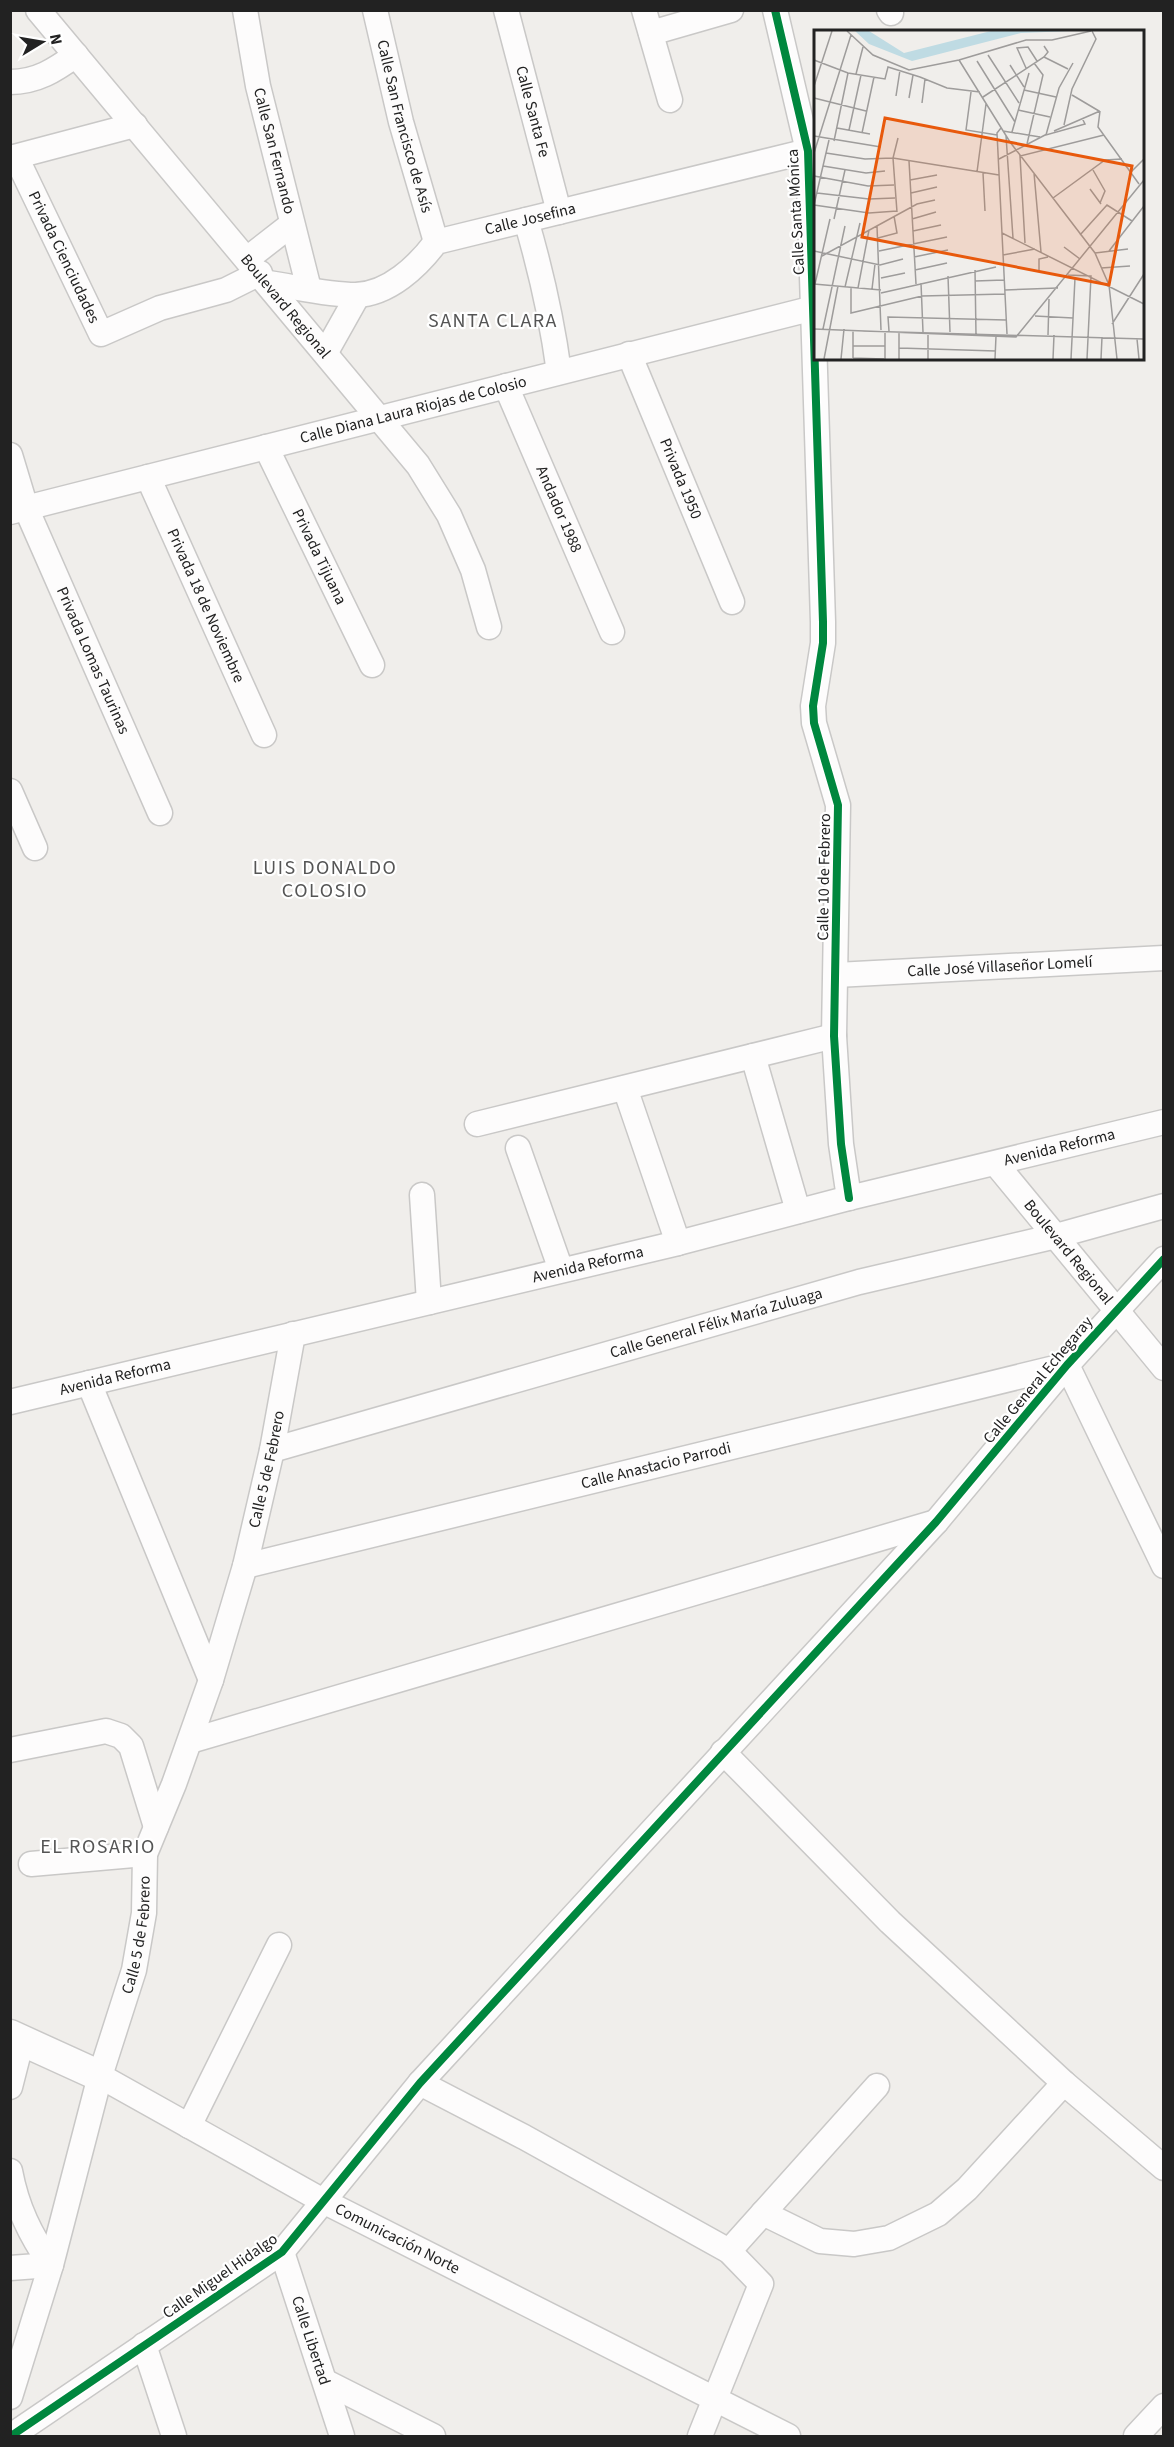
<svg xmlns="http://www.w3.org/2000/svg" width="1174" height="2447" viewBox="0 0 1174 2447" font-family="'Source Sans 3',sans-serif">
<rect width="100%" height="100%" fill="#f0eeeb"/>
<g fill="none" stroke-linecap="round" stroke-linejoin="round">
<g stroke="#c9c8c7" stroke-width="27">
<g id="minor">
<path id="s1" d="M38 10 418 465 449 515 473 570 489 627"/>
<path id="s2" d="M245 10 258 86 309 289"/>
<path id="s3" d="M375 10 401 122 436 242"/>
<path id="s4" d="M506 10 559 212"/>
<polyline points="644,10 670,100"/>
<polyline points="775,10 808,151 823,622 823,643 813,706 814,723 838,805 834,1036 841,1144 849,1198"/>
<polyline points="889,10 891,13"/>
<polyline points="651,33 731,10"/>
<path d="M10 82C37 82 55 70 76 55"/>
<path id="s5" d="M16 157 101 334 160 308 226 290 260 273"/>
<polyline points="10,158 135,125"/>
<path d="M526 220C541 271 552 320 559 372"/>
<polyline points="247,259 292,224"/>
<path id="s6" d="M268 283C296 287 327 295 356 295 389 294 418 266 436 242L808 151 816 152"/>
<polyline points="326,352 358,295"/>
<path id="s7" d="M629 354 732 602"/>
<path id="s8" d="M506 386 612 632"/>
<path id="s9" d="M266 447 372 665"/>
<path id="s10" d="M10 455 26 508 160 813"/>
<path id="s11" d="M148 477 264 735"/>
<path id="s12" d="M10 512 814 308"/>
<polyline points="10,791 35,848"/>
<path id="s13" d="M836 975 1164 958"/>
<polyline points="753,1056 798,1211"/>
<polyline points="625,1088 678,1243"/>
<polyline points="477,1124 834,1036"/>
<polyline points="518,1148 561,1270"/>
<path id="s14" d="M996 1164 1164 1368"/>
<polyline points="422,1195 429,1302"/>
<polyline points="89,1383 211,1680"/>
<path id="s15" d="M10 1402 678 1243 849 1198 1164 1122"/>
<path id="s16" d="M272 1450 859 1282 1056 1236 1164 1206"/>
<path id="s17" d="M245 1566 1067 1365 1164 1566"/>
<polyline points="190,1741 936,1522"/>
<polyline points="10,1750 106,1731 121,1736 131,1746 156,1827"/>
<polyline points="723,1752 890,1922 1064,2083 1164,2168"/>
<polyline points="31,1864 145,1854"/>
<path id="s18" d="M100 2076 325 2202 788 2436"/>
<polyline points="420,2083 524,2137 729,2251 761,2284 700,2436"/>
<polyline points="10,2087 22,2040"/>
<polyline points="189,2126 279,1945"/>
<path d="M10 2171C17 2208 30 2234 51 2265L10 2268"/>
<polyline points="763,2213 820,2241 854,2244 889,2238 938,2214 967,2189 1064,2083"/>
<polyline points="729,2251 877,2086"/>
<path id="s19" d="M282 2252 342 2436"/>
<polyline points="144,2345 174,2436"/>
<polyline points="326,2382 433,2436"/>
<path id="s20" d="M10 2397 51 2265 100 2076 134 1970 144 1913 145 1854 174 1784 211 1680 245 1566 272 1450 293 1334"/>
<polyline points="11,2436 282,2252 420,2083 936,1522 1067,1365 1164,1259"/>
<polyline points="1136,2436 1164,2406"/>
</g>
</g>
<g stroke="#c9c8c7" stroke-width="33">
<polyline id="tertiary" points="10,2035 100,2076"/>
</g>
<use href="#minor" stroke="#fdfcfc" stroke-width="24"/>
<use href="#tertiary" stroke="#fdfcfc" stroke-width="30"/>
<g stroke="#fff" stroke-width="11">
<g id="cycleway">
<polyline points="775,10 808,151 823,622 823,643 813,706 814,723 838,805 834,1036 841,1144 849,1198"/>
<polyline points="11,2436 282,2252 420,2083 936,1522 1067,1365 1164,1259"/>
</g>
</g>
<use href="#cycleway" stroke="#00873e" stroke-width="8"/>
</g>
<g text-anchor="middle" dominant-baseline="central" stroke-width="4.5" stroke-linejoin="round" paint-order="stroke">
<g font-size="16" fill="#222" stroke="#fff">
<text stroke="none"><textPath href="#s4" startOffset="105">Calle Santa Fe</textPath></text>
<text stroke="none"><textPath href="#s3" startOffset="120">Calle San Francisco de Asís</textPath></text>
<text stroke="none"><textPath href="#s2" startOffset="144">Calle San Fernando</textPath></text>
<text transform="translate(796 212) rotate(-93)">Calle Santa Mónica</text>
<text stroke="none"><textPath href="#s6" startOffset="285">Calle Josefina</textPath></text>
<text stroke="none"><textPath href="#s5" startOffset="111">Privada Cienciudades</textPath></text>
<text stroke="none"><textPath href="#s1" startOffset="386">Boulevard Regional</textPath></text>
<text stroke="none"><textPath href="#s12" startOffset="416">Calle Diana Laura Riojas de Colosio</textPath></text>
<text stroke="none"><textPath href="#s7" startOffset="135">Privada 1950</textPath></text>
<text stroke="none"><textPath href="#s8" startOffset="134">Andador 1988</textPath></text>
<text stroke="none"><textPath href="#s9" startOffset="122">Privada Tijuana</textPath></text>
<text stroke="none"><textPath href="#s11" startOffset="141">Privada 18 de Noviembre</textPath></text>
<text stroke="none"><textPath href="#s10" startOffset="222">Privada Lomas Taurinas</textPath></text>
<text transform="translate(824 877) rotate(-89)">Calle 10 de Febrero</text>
<text stroke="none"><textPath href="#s13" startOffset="164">Calle José Villaseñor Lomelí</textPath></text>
<text stroke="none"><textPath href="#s15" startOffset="1080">Avenida Reforma</textPath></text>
<text stroke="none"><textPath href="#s14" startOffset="114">Boulevard Regional</textPath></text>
<text stroke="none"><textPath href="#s15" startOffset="594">Avenida Reforma</textPath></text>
<text stroke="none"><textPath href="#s16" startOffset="462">Calle General Félix María Zuluaga</textPath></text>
<text stroke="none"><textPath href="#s15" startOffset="108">Avenida Reforma</textPath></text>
<text transform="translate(1038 1380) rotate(-50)">Calle General Echegaray</text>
<text stroke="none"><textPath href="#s17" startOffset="423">Calle Anastacio Parrodi</textPath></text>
<text stroke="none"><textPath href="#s20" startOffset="966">Calle 5 de Febrero</textPath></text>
<text stroke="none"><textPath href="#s20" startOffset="480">Calle 5 de Febrero</textPath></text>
<text stroke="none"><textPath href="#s18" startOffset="339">Comunicación Norte</textPath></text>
<text transform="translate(220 2276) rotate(-35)">Calle Miguel Hidalgo</text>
<text stroke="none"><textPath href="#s19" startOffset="93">Calle Libertad</textPath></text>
</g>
<g font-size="20" letter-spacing="1.5" fill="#555" stroke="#fff">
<text x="493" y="321">SANTA CLARA</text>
<text x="325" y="868">LUIS DONALDO<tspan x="325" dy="23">COLOSIO</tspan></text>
<text x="98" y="1847">EL ROSARIO</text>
</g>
</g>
<g transform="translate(814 30)">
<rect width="330" height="330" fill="#f0eeeb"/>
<path d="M41 1H55L90 23 177 1H256L207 3 98 31 55 14Z" fill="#bfdbe3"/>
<path fill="none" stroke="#9e9c9b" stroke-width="1.5" d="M33 1 59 25 95 40 145 30 212 10H238L277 1M174 25 205 73M230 27 254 39M0 30 34 43 71 49 74 37 106 47M145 30 196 112 281 223 295 255 303 329M163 31 201 92M259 33 245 58 232 105 271 94 268 88M196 35 210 57M212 38 203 18 214 17 223 31M42 44 49 17M106 47 133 58 166 62M0 56 18 1M210 60 242 67M157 62 152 100 183 105M258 65 285 81M82 66 86 40M169 67 230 27 234 22 230 16M0 68 52 81M95 68 99 45M108 73 111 49M204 80 236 87M286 81 284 97 325 154M250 95 258 59 282 9 278 1M23 98 56 104M187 98 183 103 193 304M35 100 47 45M189 101 226 107M240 101 286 81M198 102 215 43M48 103 60 47M0 106 67 117M192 106 199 208M20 111 34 43M213 114 229 45 220 33M0 123 37 5M12 123 51 129 79 128 185 145M185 129 233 104M95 131 102 254M9 136 52 143 71 141M279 140 291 161 286 173M163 142 172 74M317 142 330 129M169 143 171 181M220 143 227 222M0 146 54 156 80 155M96 150 123 145M276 159 287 174M3 163 55 169 81 168M97 163 123 157M239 168 291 130 308 129M0 175 55 183 83 181M0 175 15 110M83 182 79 128 84 108M20 189 31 140M98 189 122 182M63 196 67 300M99 201 127 195M188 203 330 274M266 205 293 175 318 191M64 208 83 203 80 186M211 213 206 126 290 105M250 217 266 229M0 221 66 235 89 229M65 221 133 207M295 221 330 176M281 223 314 219M189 225 221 219M8 226 103 174 121 170M100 227 134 220M287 238 316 236M101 240 133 233M161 240 162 305M225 241V229L234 227M254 245 277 246 273 329M134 246 136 302M67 248 91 243M161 251 190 250M107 253 109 302M0 254 67 260M1 254 16 189M31 257 46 193M37 257V283L108 266 191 264M44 258 55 200M58 259 61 234M191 260 244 258M67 263 182 237M221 286 259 288M298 294 330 244M0 299 202 307 330 150M9 299 31 196M39 300V328M48 301 330 309M75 301 74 287 192 290M71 303V329M114 305V329M234 305 235 269M323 309 325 329M39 316H71M85 318 182 321M39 328 70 329M10 329 24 256M27 329 30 299M85 329V302M181 329 182 306M239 329 240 305M257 329 261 248M287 329 288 307"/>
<path fill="#e8590c" fill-opacity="0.15" stroke="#e8590c" stroke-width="3" d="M71 88 318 136 295 255 48 207Z"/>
<rect width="330" height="330" fill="none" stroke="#222" stroke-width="3"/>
</g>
<rect width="1174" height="2447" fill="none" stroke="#222222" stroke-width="24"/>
<g transform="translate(42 42) rotate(79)" stroke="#ffffff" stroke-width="4.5" paint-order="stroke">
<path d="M0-4.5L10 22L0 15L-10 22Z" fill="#222222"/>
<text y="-9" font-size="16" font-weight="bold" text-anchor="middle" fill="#222222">N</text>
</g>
</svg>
